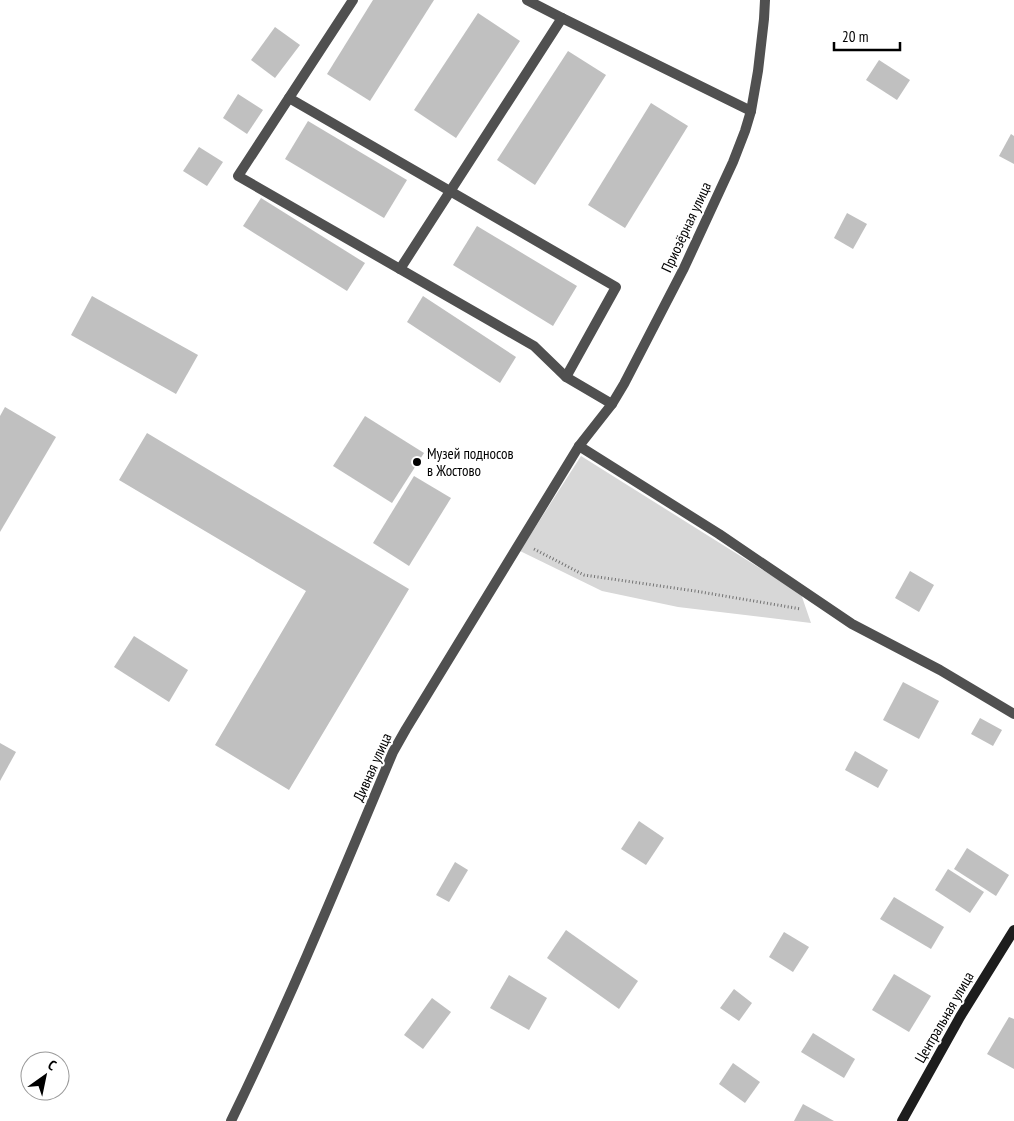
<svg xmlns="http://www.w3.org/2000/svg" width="1014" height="1121" viewBox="0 0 1014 1121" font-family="'PT Sans Narrow',sans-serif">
<rect width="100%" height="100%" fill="#fff"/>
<polygon fill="#d7d7d7" points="581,456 801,594 811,623 678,607 602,591 520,551"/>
<g fill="#c0c0c0">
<polygon points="373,0 434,0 370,101 327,74"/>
<polygon points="478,13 520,41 456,138 414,110"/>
<polygon points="275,27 300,45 275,78 251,60"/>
<polygon points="568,51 606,75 535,185 497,160"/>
<polygon points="879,60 910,80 897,100 866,80"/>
<polygon points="238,94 263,110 247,134 223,118"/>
<polygon points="651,103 688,126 625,228 588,205"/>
<polygon points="308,121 407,180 384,218 285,159"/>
<polygon points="1011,134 1014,136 1014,164 999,156"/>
<polygon points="199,147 223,162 207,186 183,171"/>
<polygon points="261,198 365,263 347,291 243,226"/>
<polygon points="847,213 867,224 853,249 834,238"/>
<polygon points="477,226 577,286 553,326 453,265"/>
<polygon points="92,296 198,355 176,394 71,335"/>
<polygon points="423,296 516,357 500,383 407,322"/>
<polygon points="5,407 56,437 0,532 0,416"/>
<polygon points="365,416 424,453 392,503 333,466"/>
<polygon points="147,433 409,589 289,790 215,745 306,591 119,480"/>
<polygon points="414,476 451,498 409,566 373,543"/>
<polygon points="910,571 934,585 919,612 895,598"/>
<polygon points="134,636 188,670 169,702 114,667"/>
<polygon points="903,682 939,701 919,739 883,720"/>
<polygon points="980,718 1002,730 993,746 971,734"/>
<polygon points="0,743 16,752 0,781"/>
<polygon points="855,751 888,770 878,788 845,770"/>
<polygon points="639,821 664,838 646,865 621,849"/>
<polygon points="967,848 1009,875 996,896 954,869"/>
<polygon points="455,862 468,870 449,902 436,895"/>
<polygon points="948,869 984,892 970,913 935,890"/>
<polygon points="894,897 944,927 931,949 880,919"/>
<polygon points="566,930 638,981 619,1009 547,958"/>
<polygon points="784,932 809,947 793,972 769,957"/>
<polygon points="894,974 931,996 909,1032 872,1010"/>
<polygon points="509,975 547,998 529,1030 490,1008"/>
<polygon points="734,989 752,1003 739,1021 720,1008"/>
<polygon points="432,998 451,1012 423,1049 404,1035"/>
<polygon points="1009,1017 1014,1019 1014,1069 987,1054"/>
<polygon points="813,1033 855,1059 844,1078 801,1052"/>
<polygon points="733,1063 760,1082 745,1103 719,1084"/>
<polygon points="803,1104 834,1121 794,1121"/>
</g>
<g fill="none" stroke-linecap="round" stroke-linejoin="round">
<polyline stroke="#727272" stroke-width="3" stroke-dasharray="1 2.5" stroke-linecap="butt" points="534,549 584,575 695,591 801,609"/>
<g stroke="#505050" stroke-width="10">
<polyline points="353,0 238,176 534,346 566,377 612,404"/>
<polyline points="527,0 562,18 751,111"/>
<polyline points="289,98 616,287 566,377"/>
<polyline points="400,269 562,18"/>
</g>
<g stroke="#505050" stroke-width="10">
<polyline points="579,446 719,534 852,624 940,670 1014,714"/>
<path d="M231 1121C290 1000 341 876 393 752L406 729 579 446 612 404 624 384 684 268 733 162 745 131 751 111 758 71 764 19 765 0"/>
</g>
<polyline stroke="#1d1d1d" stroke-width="10" points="902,1121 960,1017 1014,930"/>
</g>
<circle fill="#000" stroke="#fff" stroke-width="2" cx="417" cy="462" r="5"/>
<g text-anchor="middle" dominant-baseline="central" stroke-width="4" stroke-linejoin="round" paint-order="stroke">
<g font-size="15" fill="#000" stroke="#fff">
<text transform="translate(686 227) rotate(-65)">Приозёрная улица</text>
<text transform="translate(372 767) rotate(-66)">Дивная улица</text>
<text transform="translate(944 1017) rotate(-60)">Центральная улица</text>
</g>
<g font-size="15" fill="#000" stroke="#fff" text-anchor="start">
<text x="427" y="453">Музей подносов<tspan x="427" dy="17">в Жостово</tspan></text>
</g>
</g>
<g transform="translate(45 1076) rotate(33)"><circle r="24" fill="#ffffff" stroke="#999999"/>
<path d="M0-4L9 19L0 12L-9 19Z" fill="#000000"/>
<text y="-8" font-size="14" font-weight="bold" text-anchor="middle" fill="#000000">С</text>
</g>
<path d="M834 42v8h66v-8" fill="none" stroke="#000000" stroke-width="2.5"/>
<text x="842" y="42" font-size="15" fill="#000000" stroke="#ffffff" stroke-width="4" paint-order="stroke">20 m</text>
</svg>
